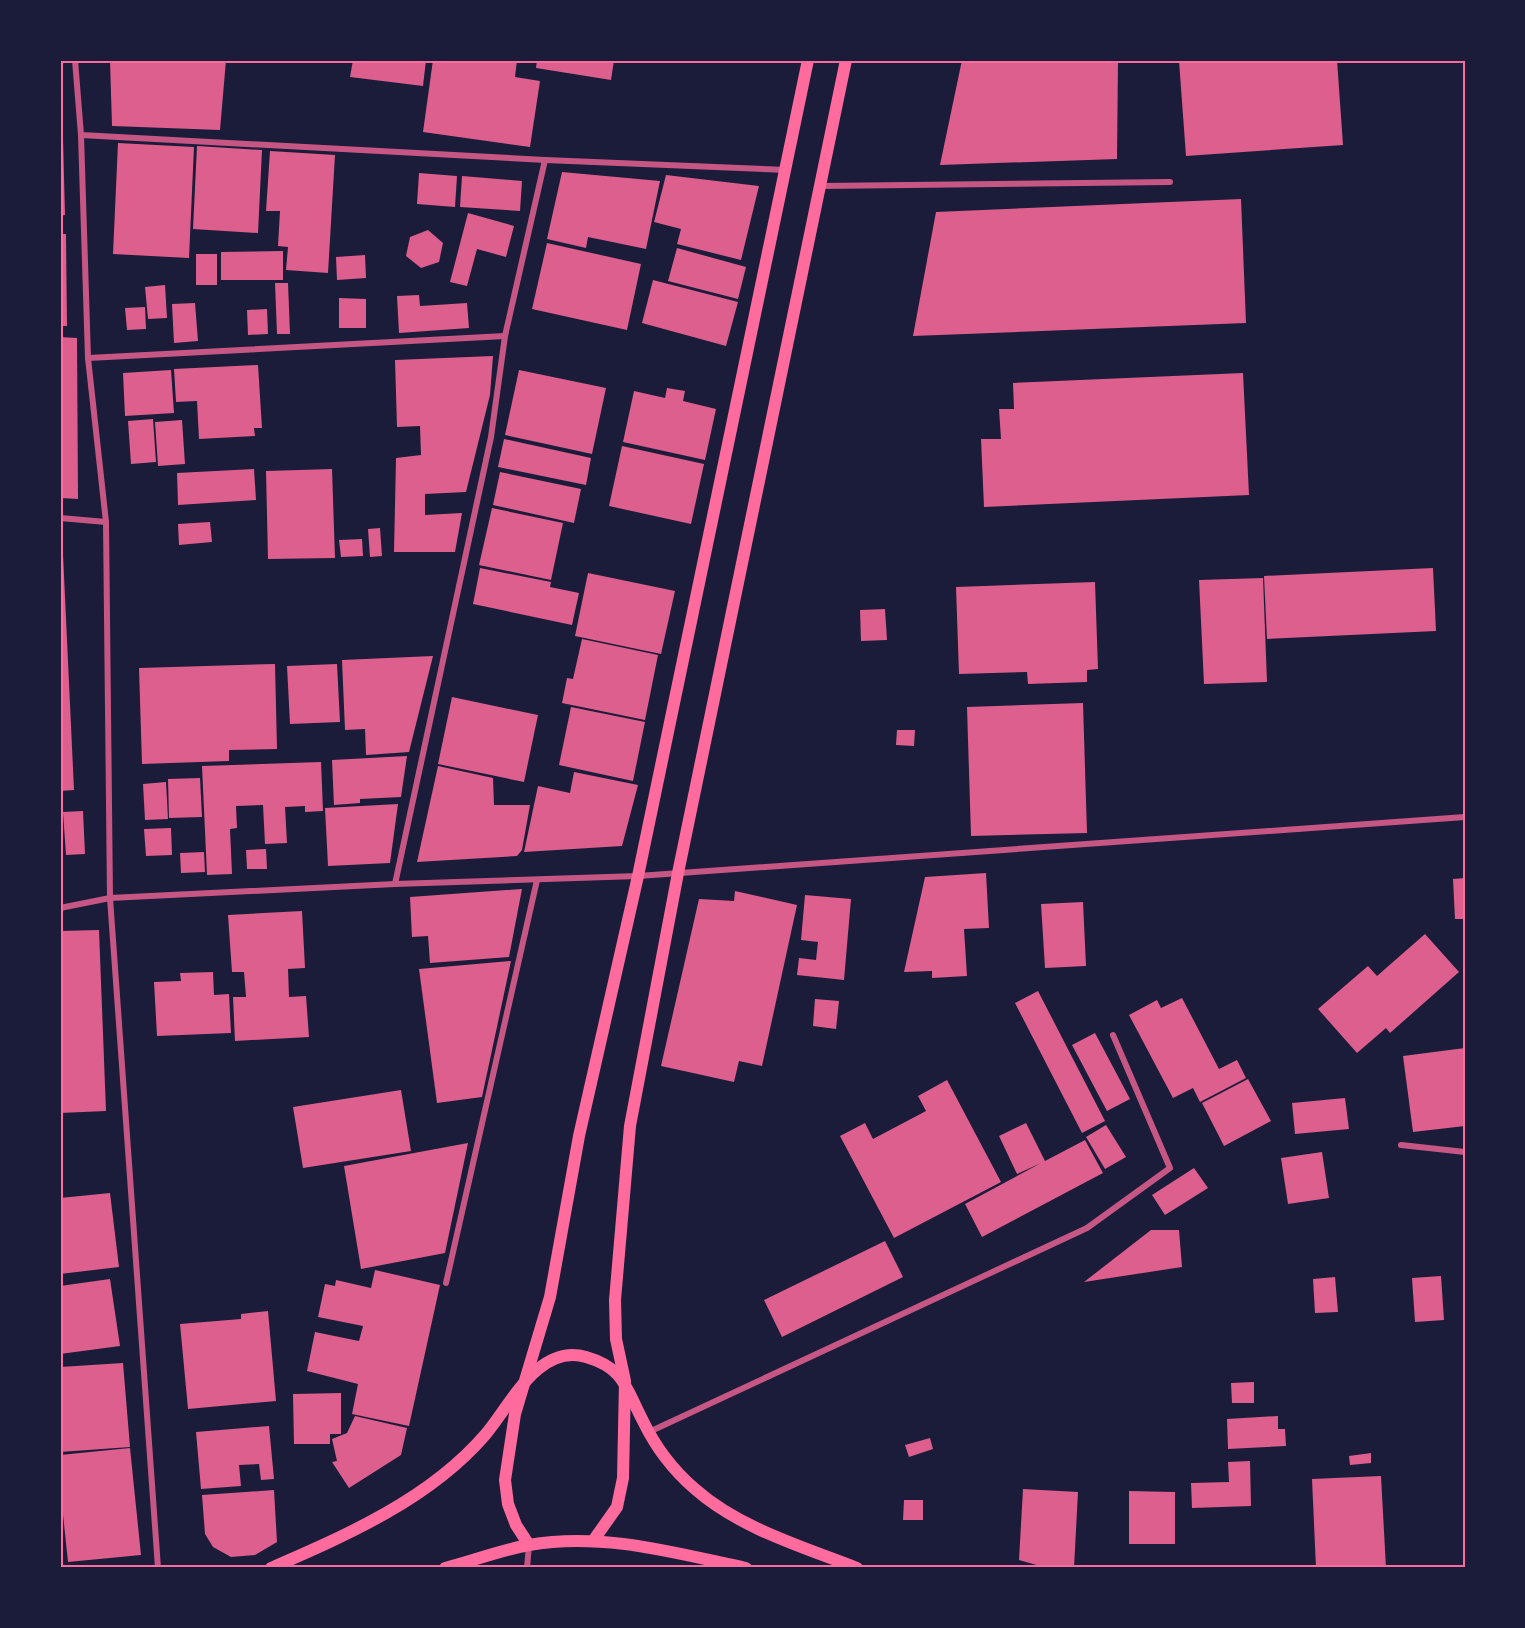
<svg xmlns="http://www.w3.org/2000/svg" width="1525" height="1628" viewBox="0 0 1525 1628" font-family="'Alegreya Sans',sans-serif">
<rect width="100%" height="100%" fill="#1b1b3a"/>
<g fill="#dd5f8e">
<polygon points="110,60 226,60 220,130 112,126"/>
<polygon points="353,60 426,60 423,86 350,77"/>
<polygon points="433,60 517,60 515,77 540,81 530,147 423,132"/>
<polygon points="537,60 614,60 611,80 536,68"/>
<polygon points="962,60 1118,60 1117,159 940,165"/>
<polygon points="1189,60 1337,60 1343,145 1186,156 1179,61"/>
<polygon points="60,138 63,138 65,215 60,216"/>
<polygon points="118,143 194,147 189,258 113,254"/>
<polygon points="197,146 262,150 258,233 193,229"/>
<polygon points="270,151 335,155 328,273 286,270 288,247 278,246 280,211 266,211"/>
<polygon points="562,172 660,181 646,249 588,237 586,248 547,239"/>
<polygon points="419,173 457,176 455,207 417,204"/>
<polygon points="666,175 759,186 741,260 677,244 681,229 654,222"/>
<polygon points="462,176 522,181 520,211 460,207"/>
<polygon points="1241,199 1246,323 913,336 936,212"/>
<polygon points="468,213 514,226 506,257 477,249 467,286 450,282"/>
<polygon points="428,230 443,243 439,262 421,268 406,256 410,237"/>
<polygon points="60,234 66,234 67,326 60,326"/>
<polygon points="547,243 641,264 627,330 532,309"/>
<polygon points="677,248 746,267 738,299 668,281"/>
<polygon points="283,251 283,280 221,280 221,252"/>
<rect x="196" y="254" width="21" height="31"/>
<polygon points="365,255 366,278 337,280 336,257"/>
<polygon points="653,280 738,302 726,346 642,323"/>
<polygon points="275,283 288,283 290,334 277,334"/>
<polygon points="165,285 167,318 148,319 145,287"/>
<polygon points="419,295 420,306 467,303 469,328 399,333 397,296"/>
<polygon points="339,298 366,299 366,328 339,328"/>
<polygon points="195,303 198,341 174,343 172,304"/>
<polygon points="145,307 146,329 127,330 125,308"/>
<polygon points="267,309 268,334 248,335 247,310"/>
<polygon points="60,337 77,338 78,499 60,498"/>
<polygon points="493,356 490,395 466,492 425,494 425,515 462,513 455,552 394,552 396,458 421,455 420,426 397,427 395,360"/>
<polygon points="258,365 262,428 254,428 255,436 199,439 197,401 176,402 174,369"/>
<polygon points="171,370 174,413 125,416 123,373"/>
<polygon points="519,370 606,388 592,454 505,435"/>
<polygon points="1243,373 1249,495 984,507 981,439 1001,439 999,409 1014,409 1013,383"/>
<polygon points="667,388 685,391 683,401 716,409 705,460 623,442 634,391 665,398"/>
<polygon points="153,419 156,462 131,464 128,421"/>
<polygon points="182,420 185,464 158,466 155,422"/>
<polygon points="504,439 591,458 586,485 498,467"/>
<polygon points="622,446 704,464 691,524 609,506"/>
<polygon points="254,469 256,500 178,505 177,473"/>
<polygon points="332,469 335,558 268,559 266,471"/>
<polygon points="500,472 581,489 574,523 493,505"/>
<polygon points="492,508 563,523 551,580 479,565"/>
<polygon points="210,522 212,542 179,545 178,524"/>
<polygon points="380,528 382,556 370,557 368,529"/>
<polygon points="362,539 363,556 341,557 339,540"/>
<polygon points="60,554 63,554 74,790 60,791"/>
<polygon points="480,568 551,582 550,587 579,593 572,625 473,604"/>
<polygon points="1433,568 1436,631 1267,639 1264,576"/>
<polygon points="588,573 675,591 661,654 575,636"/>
<polygon points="1263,578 1267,682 1204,684 1199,580"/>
<polygon points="1095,582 1098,669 1087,670 1087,682 1028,684 1027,672 959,674 956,587"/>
<polygon points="885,609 887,640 861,641 860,610"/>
<polygon points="582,639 658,655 645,720 562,703 567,678 573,679"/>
<polygon points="433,656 409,752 366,755 365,729 345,730 342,660"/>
<polygon points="275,664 277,749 229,750 229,761 142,764 139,668"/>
<polygon points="337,664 340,722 290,724 287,666"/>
<polygon points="452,697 538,715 524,782 438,764"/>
<polygon points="1083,703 1087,833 971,836 967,707"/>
<polygon points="571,707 645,722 633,781 559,765"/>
<polygon points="897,730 915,730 914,746 896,745"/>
<polygon points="407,756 401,797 360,799 360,803 334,805 332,760"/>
<polygon points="321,762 323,811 305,812 305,806 285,807 287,843 265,844 263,805 236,806 237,828 230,829 232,874 207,875 202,766"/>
<polygon points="438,766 493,778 494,805 530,805 522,850 517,856 417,862"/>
<polygon points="574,772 638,785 622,846 524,852 538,786 570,793"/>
<polygon points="200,778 202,817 169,818 168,779"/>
<polygon points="166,782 168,819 145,820 143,784"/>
<polygon points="398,804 390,863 328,866 325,808"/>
<polygon points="83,811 85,854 66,855 63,812"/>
<polygon points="171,828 172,855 146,856 144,829"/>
<polygon points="266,849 267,869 247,869 246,850"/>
<polygon points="204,852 205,872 181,873 180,853"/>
<polygon points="986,873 989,928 964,929 967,976 932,978 932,971 904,972 925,877"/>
<polygon points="1465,878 1465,919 1455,919 1453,879"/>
<polygon points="522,889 509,957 430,963 428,936 412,937 410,897"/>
<polygon points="735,891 797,905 762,1066 739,1061 734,1082 661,1066 699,899 734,901"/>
<polygon points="805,895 851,899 844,980 797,975 799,958 816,960 818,942 801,940"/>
<polygon points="1083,902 1086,966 1045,968 1041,904"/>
<polygon points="302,911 305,968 288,969 289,997 306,996 309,1037 235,1041 233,997 246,997 244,972 232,972 228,915"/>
<polygon points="99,930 106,1111 60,1113 60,931"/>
<polygon points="1425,934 1459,972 1390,1033 1386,1028 1357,1053 1318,1009 1368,966 1377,976"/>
<polygon points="511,961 482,1097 437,1103 419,969"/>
<polygon points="213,972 214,995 229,994 231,1033 157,1036 154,982 181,981 180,973"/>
<polygon points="1038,991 1105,1121 1082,1133 1015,1003"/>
<polygon points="1182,998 1219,1069 1237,1060 1246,1078 1200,1102 1193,1088 1173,1098 1129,1015 1157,1000 1161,1008"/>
<polygon points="815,999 839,1001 836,1029 813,1026"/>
<polygon points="1095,1033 1130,1099 1107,1111 1072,1045"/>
<polygon points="1465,1048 1465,1126 1413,1132 1403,1056"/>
<polygon points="1248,1079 1271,1121 1224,1146 1202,1103"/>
<polygon points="947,1080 1001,1182 894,1238 840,1136 865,1123 873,1139 926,1111 918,1096"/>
<polygon points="401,1090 411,1151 303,1168 293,1107"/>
<polygon points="1345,1098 1349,1129 1295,1134 1292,1103"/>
<polygon points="1026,1123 1045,1161 1085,1140 1103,1173 982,1237 965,1204 1041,1163 1017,1174 999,1136"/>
<polygon points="1106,1125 1126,1157 1105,1169 1086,1137"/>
<polygon points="468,1143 445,1253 361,1269 344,1166"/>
<polygon points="1322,1152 1329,1198 1288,1204 1281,1158"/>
<polygon points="1194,1168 1208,1188 1165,1215 1152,1195"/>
<polygon points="110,1193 119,1267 60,1274 60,1198"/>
<polygon points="1151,1230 1179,1230 1182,1267 1084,1282"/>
<polygon points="885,1241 903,1277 782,1337 764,1300"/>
<polygon points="375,1270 440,1285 409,1426 352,1414 358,1384 307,1371 315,1332 359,1341 363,1326 318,1317 325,1284 335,1286 336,1280 371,1288"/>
<polygon points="1441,1276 1444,1320 1415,1322 1412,1278"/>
<polygon points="1335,1277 1338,1312 1315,1313 1313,1279"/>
<polygon points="110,1279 120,1346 60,1354 60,1286"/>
<polygon points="268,1311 276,1401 188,1409 180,1324 241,1319 241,1314"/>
<polygon points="123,1363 130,1447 60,1452 60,1367"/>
<polygon points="1254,1382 1254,1403 1232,1403 1231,1383"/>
<polygon points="341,1393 341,1434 330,1434 330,1444 294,1444 293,1394"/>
<polygon points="355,1416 407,1428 401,1455 349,1488 332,1462 337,1461 332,1439 347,1433"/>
<polygon points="1278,1416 1278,1429 1285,1429 1286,1446 1228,1449 1227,1419"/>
<polygon points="269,1426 274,1479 261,1480 259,1464 239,1465 241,1486 201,1489 196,1432"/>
<polygon points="930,1438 933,1449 909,1457 905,1445"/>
<polygon points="130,1448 141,1555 68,1562 60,1486 60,1455"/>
<polygon points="1371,1453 1371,1463 1350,1465 1349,1456"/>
<polygon points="1250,1461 1251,1506 1192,1508 1191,1483 1229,1482 1228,1462"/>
<polygon points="1381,1476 1386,1568 1316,1568 1312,1479"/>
<polygon points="1023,1489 1078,1492 1074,1568 1047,1568 1019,1560"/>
<polygon points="274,1490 277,1542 255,1555 231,1557 213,1547 205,1534 202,1495"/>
<polygon points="1129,1491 1175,1492 1175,1544 1129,1544"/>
<polygon points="904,1500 923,1500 923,1520 903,1520"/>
</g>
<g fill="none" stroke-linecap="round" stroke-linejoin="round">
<g stroke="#c65784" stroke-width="6">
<polyline points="75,60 81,135 88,358 106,522 110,898 158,1568"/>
<polyline points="81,135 545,160 787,170"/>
<polyline points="820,186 1170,182"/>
<polyline points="88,358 505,336"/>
<polyline points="60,518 106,522"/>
<polyline points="395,884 491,437 505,336 545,160"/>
<polyline points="60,908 110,898 395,884 638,876 1465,817"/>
<polyline points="1401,1145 1465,1152"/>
<polyline points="446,1283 537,880"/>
<polyline points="649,1432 1087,1228 1170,1168 1113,1035"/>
<polyline points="527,1568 529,1545"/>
</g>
<g stroke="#ff6b9d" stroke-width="12">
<polyline points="593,1541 617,1507 623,1478 625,1381 616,1339 615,1300 630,1126 678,873 846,60"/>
<polyline points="529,1545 516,1525 508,1504 505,1480 515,1414 550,1297 579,1136 638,876 808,60"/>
<path d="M271 1568C347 1535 430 1499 485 1435 510 1406 538 1343 586 1357 625 1368 626 1389 643 1421 655 1446 674 1471 695 1489 739 1528 803 1547 857 1568"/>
<path d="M445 1568C473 1561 501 1550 529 1545 602 1532 675 1553 746 1568"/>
</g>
</g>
<rect width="1525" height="1628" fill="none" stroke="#1b1b3a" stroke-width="123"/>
<rect x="62" y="62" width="1402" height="1504" fill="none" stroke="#ff6b9d" stroke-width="2"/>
</svg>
